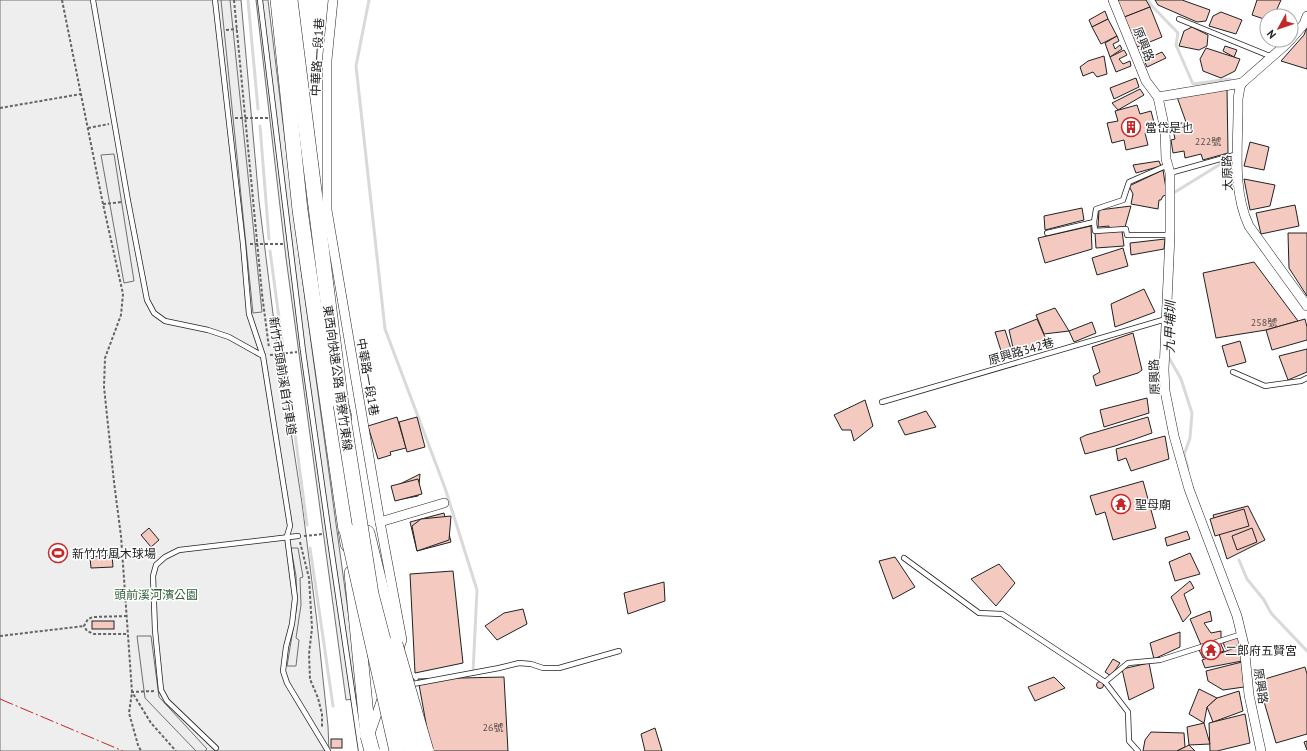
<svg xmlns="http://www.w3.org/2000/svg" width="1307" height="751" viewBox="0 0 1307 751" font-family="'PT Sans','Noto Sans TC',sans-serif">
<rect width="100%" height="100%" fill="#fff"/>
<polygon fill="#eee" stroke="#6f6f6f" points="0,0 241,0 259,201 274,322 302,503 317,622 328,726 329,751 0,751"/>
<g fill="#ededed" stroke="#6f6f6f">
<polygon points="221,0 230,0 262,312 253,313"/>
<polygon points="256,0 268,0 299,255 360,698 346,700 286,258"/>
<polygon points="114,154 134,281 124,283 101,155"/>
<polygon points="291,548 298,548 303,577 300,578 301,605 296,638 299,640 296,666 287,666 297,605 296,576"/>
<polygon points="137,636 151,636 159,697 207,749 205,751 196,751 145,698"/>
</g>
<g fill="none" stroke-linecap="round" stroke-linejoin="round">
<g stroke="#d9d9d9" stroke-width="3">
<polyline points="248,0 258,109"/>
<polyline points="369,0 356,66 385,329 445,488 477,590 473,673"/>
<polyline points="1148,0 1151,5 1178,33 1176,45 1193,84 1230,79"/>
<polyline points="260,126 269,239"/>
<polyline points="1175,192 1232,157"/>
<polyline points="270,251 283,348"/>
<polyline points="1168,354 1168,356 1181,379 1192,413 1190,438 1184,455 1188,468"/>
<polyline points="285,359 307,525"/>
<polyline points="310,548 333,706"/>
<polyline points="1239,560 1247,579 1264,600 1271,613 1307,651"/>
</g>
</g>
<g fill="#f3c9c0" stroke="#222">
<polygon points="1119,0 1146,0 1150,7 1122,18 1115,2"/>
<polygon points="1155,0 1182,0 1210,10 1206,21 1197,22 1158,5"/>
<polygon points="1257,0 1281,0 1274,16 1267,16 1267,20 1252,15"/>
<polygon points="1150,7 1162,37 1135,48 1122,18"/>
<polygon points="1105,11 1108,19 1092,27 1089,20"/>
<polygon points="1221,12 1242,20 1236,34 1209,26 1213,16"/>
<polygon points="1108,19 1117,36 1101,44 1092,27"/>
<polygon points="1192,27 1208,35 1207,46 1199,50 1179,46 1184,31"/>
<polygon points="1307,27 1307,69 1281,61 1304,35"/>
<polygon points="1117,36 1119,41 1113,44 1115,49 1120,45 1122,49 1110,57 1105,43"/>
<polygon points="1225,46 1237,50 1234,57 1223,51"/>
<polygon points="1206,48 1240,59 1235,71 1221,78 1203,71 1200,59"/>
<polygon points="1124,50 1127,55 1119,59 1123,64 1130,61 1131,66 1116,72 1110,57"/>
<polygon points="1162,52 1166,58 1147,67 1144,60"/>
<polygon points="1104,56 1107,74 1097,77 1093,72 1083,76 1080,67 1088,61"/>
<polygon points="1136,78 1139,87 1114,99 1110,88"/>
<polygon points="1227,88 1228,153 1203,160 1201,154 1185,158 1184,151 1173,153 1171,140 1175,139 1172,125 1186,122 1177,97"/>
<polygon points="1140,89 1144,95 1118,110 1112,103"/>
<polygon points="1137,105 1140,114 1151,111 1156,130 1145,133 1148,145 1126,150 1124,140 1112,143 1107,123 1118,121 1115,111"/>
<polygon points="1250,142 1269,147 1264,170 1244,166"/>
<polygon points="1159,161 1161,166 1136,173 1133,165"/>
<polygon points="1163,170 1167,195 1163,196 1161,200 1159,200 1158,209 1131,204 1133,194 1129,186"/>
<polygon points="1244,179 1275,185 1270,206 1250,210"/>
<polygon points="1295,205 1299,226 1261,234 1256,213"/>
<polygon points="1131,206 1125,227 1109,228 1109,226 1098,227 1099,210"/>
<polygon points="1082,208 1084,220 1045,230 1044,216"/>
<polygon points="1091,226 1092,249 1045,263 1038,238"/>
<polygon points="1122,231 1124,246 1096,248 1095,233"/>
<polygon points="1288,233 1307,233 1307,296 1289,268"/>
<polygon points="1165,239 1164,249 1131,255 1130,243"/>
<polygon points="1123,248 1128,266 1097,275 1092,258"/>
<polygon points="1254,262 1298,321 1266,330 1216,338 1203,273"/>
<polygon points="1144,289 1155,312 1115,327 1111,304"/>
<polygon points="1055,308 1069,331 1044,334 1036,315"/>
<polygon points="1037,319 1049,346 1014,352 1009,330"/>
<polygon points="1305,319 1307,327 1307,340 1272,350 1266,330"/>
<polygon points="1092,322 1096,333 1074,342 1069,331"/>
<polygon points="1005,330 1013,355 1003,357 995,332"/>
<polygon points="1133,333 1142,370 1138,373 1096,386 1093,376 1100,372 1092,347"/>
<polygon points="1240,341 1246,362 1228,367 1222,346"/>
<polygon points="1307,349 1307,372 1288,380 1279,356"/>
<polygon points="1147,398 1149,413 1104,427 1100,410"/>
<polygon points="865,400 873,426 854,441 851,430 842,430 834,415"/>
<polygon points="926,411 936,427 905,435 898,421"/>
<polygon points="397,417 406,448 390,452 391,455 378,459 368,426"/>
<polygon points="417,417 425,447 407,452 399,422"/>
<polygon points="1148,417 1152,433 1115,446 1085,454 1080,438 1086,435"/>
<polygon points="1165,436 1169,459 1131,471 1126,458 1118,461 1116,449"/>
<polygon points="420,474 418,496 397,500 394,487"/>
<polygon points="418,479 422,494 395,501 391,486"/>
<polygon points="1143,481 1156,528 1113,540 1105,512 1096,515 1090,496"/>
<polygon points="1248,506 1265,540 1227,559 1213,515"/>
<polygon points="1244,509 1249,526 1215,536 1210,519"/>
<polygon points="444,513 451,542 417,551 410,522"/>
<polygon points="451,516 449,540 417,551 412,526 421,519"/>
<polygon points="149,528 159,540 151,547 141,535"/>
<polygon points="1252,528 1257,542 1237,550 1232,536"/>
<polygon points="1187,531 1190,539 1167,546 1165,538"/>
<polygon points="1190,553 1200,574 1175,581 1169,562"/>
<polygon points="112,555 113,567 91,568 90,557"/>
<polygon points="895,557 915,587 893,599 879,561"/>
<polygon points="999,564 1015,583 996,606 971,579"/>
<polygon points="453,571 463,663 415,673 410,574"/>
<polygon points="1190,581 1194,588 1184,594 1191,613 1183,622 1171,597"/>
<polygon points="664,582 665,601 628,614 624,593"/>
<polygon points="523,609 527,624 497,640 485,626 504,613"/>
<polygon points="1210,611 1212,621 1204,623 1211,633 1221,631 1221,639 1201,645 1190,619"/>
<rect x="92" y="621" width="22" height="8"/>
<polygon points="1180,632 1180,647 1154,659 1150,643"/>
<polygon points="1238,636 1242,644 1226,649 1223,643"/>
<polygon points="1220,642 1224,651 1203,658 1199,650"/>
<polygon points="1240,646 1242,661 1205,668 1202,660"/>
<polygon points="1113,659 1120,663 1111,676 1105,672"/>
<polygon points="1242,662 1244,687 1223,690 1208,681 1206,671"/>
<polygon points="1149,663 1154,688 1129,700 1122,669"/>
<polygon points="1305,667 1307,674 1307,734 1276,743 1258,681"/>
<polygon points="504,677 508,751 431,751 418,679"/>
<polygon points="1054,677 1065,688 1035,701 1028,687"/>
<circle cx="1100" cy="685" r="3.5"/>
<polygon points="1199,689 1217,698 1207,707 1204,723 1189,714"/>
<polygon points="1239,691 1243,711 1213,722 1207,707 1217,698"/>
<polygon points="1245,714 1250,743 1217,751 1210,751 1209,723"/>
<polygon points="1204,723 1210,744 1189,745 1187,727"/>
<polygon points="655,728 662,751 645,751 641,734"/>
<polygon points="1151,732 1184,733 1185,747 1177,751 1143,751 1145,740"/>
<rect x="331" y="739" width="11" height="9"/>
<polygon points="1307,741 1307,750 1304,742"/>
<polygon points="1189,745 1195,751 1177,751"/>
</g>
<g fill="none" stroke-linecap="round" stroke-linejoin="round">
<g stroke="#222" stroke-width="6">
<g id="service">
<polyline points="93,0 128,201 147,300 154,313 165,321 208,330 229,337 263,356"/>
<polyline points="215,0 243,244 249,314 263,356 290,526 287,536 295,598 292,624 286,647 283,671 287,683 328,751"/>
<polyline points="260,0 303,351 329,534 361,751"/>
<polyline points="1179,19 1272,57"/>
<polyline points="1170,173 1238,154"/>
<polyline points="1094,222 1096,209 1123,200 1129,182 1168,165"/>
<polyline points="1047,233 1094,222 1095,231 1126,229 1127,235 1170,235"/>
<polyline points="1233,372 1265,386 1301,381 1307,378"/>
<polyline points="882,402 1166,319"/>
<polyline points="904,558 979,613 1002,614 1105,682 1128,663 1160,660 1242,634"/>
<polyline points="412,681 413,684 499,668 519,663 531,664 543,668 559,668 619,651"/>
<polyline points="1105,682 1128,712 1129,741 1138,751"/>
<polyline points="216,748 167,701 161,690 155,630 153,576 156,565 165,557 179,550 298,536"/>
</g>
</g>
<g stroke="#222" stroke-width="10">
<g id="minor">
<polyline points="333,0 327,60 327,210 380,522 402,640 398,651"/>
<polyline points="1113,0 1146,81 1158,97 1165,130 1166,159 1170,173 1170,235 1164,370 1165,391 1174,436 1189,489 1237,616 1244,645 1249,695 1261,751"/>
<polyline points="1291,39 1304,24 1307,16"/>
<path d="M1290 40 1283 47 1242 83 1240 87 1238 99C1239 141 1231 188 1249 226L1307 306"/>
<polyline points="1158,97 1242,83"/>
<polyline points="380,522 444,503"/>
<polyline points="364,751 383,696"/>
</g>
</g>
<g stroke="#222" stroke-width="16">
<g id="trunk">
<polyline points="278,0 300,210 348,544"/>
<polyline points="290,0 341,405 344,417"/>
<polyline points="367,533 393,640"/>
<polyline points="352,573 368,736"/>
</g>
</g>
<g stroke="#646464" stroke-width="2" stroke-dasharray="3 2" stroke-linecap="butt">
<polyline points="62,0 103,204 123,294 121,315 105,358 104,387 114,482 121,536 132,692 129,713 138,745 141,751"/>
<polyline points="234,0 262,294 269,348"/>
<polyline points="226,30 237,29"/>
<polyline points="0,108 81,94"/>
<polyline points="235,118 269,118"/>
<polyline points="88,128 109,124"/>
<polyline points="103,204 122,202"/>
<polyline points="250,244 284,244"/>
<polyline points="270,355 297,352"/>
<polyline points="304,536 323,534"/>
<polyline points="300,542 309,578 312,628 309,654 310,679 318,698 322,714 322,728"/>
<polyline points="127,616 93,617 88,619 84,626 87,631 94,634 127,634"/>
<polyline points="0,636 84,626"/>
<polyline points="154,691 132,692 151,723 176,751"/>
</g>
<use href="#service" stroke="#fff" stroke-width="4.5"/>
<use href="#minor" stroke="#fff" stroke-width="9"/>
<use href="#trunk" stroke="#fff" stroke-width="15"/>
<g stroke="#222" stroke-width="16" stroke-linecap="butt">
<g id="trunk-bridge">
<polyline points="341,405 371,594 412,751"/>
<polyline points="347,530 397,751"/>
<polyline points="395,644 426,751"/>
<polyline points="368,736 372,751"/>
</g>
</g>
<use href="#trunk-bridge" stroke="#fff" stroke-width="15"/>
<polyline stroke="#c62828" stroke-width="1" stroke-dasharray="14 3 2 3" stroke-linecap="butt" points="0,699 123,751"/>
</g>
<defs>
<g id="building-ring" transform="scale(1)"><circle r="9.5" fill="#fff" stroke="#c62828" stroke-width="1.5"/><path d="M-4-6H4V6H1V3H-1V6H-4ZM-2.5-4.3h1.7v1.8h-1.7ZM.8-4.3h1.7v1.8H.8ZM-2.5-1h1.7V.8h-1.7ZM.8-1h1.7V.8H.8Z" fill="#c62828"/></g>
<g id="temple-ring" transform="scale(1)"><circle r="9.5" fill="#fff" stroke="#c62828" stroke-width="1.5"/><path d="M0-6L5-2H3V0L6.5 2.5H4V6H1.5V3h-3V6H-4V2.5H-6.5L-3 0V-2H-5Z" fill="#c62828"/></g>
<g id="stadium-ring" transform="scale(1)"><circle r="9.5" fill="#fff" stroke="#c62828" stroke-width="1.5"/><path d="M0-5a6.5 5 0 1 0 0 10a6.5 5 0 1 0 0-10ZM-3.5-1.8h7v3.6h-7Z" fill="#c62828"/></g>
</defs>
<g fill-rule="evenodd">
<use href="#building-ring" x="1131" y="127"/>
<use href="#temple-ring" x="1121" y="504"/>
<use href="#stadium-ring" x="58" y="553"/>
<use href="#temple-ring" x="1211" y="650"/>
</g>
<g text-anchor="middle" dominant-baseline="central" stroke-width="3" stroke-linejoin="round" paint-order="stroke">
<g font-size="10" fill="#564c4a">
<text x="1208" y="141">222號</text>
<text x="1264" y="322">258號</text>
<text x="493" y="727">26號</text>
</g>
<g font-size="12" fill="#222" stroke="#fff">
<text transform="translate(1144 44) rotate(68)">原興路</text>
<text transform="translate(317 57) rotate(-87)">中華路一段1巷</text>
<text transform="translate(1227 173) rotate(-92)">太原路</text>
<text transform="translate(1021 351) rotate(-16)">原興路342巷</text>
<text transform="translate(283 376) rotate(81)">新竹市頭前溪自行車道</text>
<text transform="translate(368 377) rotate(80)">中華路一段1巷</text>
<text transform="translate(1154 377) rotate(-92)">原興路</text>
<text transform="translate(338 378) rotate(82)">東西向快速公路 南寮竹東線</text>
<text transform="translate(1261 686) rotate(82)">原興路</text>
</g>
<g font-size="12" fill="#222" stroke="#fff" text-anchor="start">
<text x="1145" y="127">當岱是也</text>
<text x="1135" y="504">聖母廟</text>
<text x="72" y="553">新竹竹風木球場</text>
<text x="1225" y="650">二郎府五賢宮</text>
</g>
<g font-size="12" fill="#2f5e38" stroke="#fff">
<text x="156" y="594">頭前溪河濱公園</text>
</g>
<g font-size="13" font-style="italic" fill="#222" stroke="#fff">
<text transform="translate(1170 327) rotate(-89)">九甲埔圳</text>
</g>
</g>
<g transform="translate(1279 28) rotate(230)"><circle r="19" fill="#ffffff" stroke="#a7a7a7"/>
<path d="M0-3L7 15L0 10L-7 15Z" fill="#c62828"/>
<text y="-6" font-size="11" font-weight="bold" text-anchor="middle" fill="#222222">N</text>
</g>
</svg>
